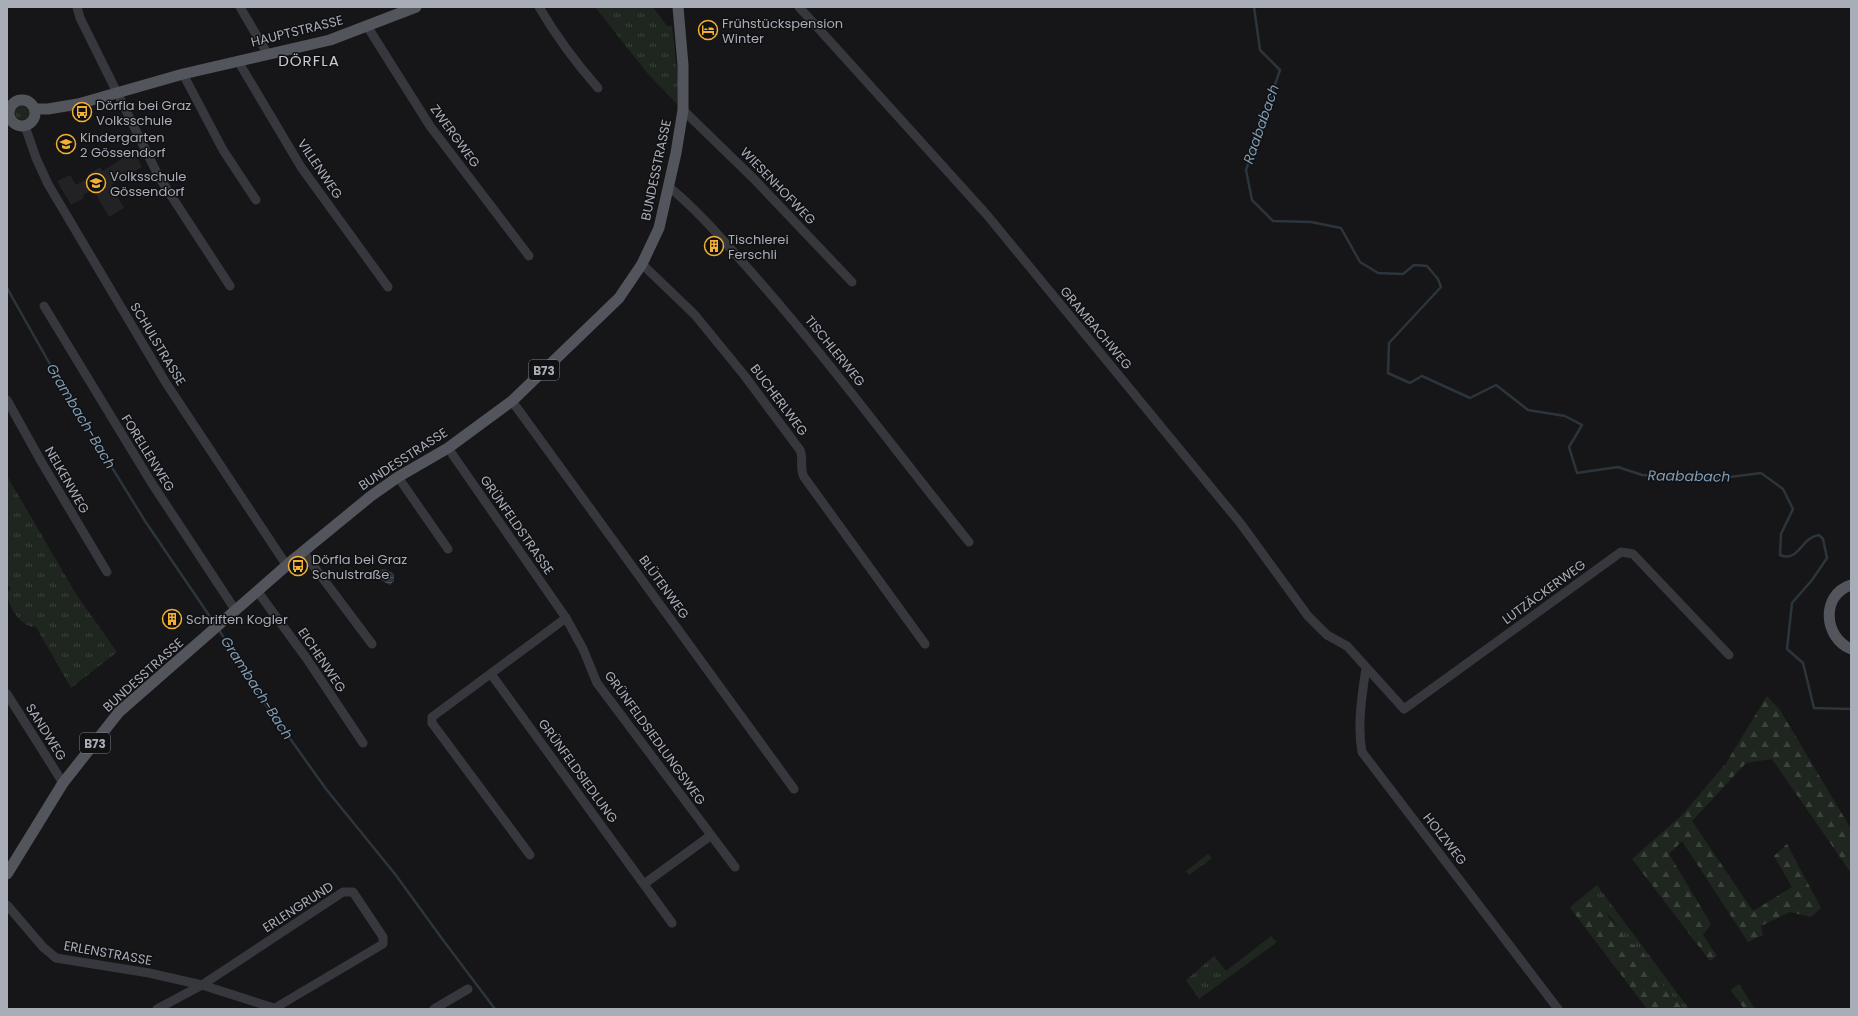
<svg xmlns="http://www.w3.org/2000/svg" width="1858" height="1016" viewBox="0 0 1858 1016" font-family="Poppins,sans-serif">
<defs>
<pattern id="grass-tufts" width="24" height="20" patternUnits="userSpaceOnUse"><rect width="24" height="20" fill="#1e261f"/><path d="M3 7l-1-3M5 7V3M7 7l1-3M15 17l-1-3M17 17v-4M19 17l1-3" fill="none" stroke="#3c433d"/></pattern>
<pattern id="forest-firs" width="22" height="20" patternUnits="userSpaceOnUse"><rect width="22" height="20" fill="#1e261f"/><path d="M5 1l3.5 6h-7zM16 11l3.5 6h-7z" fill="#3c433d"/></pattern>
<pattern id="water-rules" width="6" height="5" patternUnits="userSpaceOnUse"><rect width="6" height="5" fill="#2c353c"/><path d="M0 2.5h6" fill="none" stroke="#485056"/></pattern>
</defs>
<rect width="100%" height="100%" fill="#161618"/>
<polygon fill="#222225" points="134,151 142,167 111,185 124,208 109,217 93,189 83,195 84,198 71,205 57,181 70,175 76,185 88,178 87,175 100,167 103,171"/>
<g fill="url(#grass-tufts)">
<polygon points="595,7 653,7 667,26 672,26 678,80 677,104 648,74"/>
<circle cx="22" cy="113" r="7"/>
<path d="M7 476 76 594 117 652 71 688 36 627C33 627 30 626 27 625 17 620 7 603 7 593L11 589 7 582Z"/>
<polygon points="1208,854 1212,858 1189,875 1186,871"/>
<polygon points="1597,885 1689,1009 1683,1009 1653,974 1644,953 1625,939 1620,928 1594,898 1574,913 1570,907"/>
<polygon points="1271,936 1277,942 1199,999 1186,980 1214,956 1226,971"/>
</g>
<g fill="url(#forest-firs)">
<polygon points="1767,696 1780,710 1851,829 1851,873 1772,759 1746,763 1692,821 1753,911 1792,887 1774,856 1787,844 1821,908 1811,917 1790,912 1761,926 1763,935 1748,942 1682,841 1669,854 1711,924 1703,935 1717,956 1710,961 1632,859 1682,815 1726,763"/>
<polygon points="1594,898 1602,903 1609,918 1620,928 1625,939 1644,953 1653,974 1683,1009 1647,1009 1574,913"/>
<polygon points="1739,984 1755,1009 1744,1009 1731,990"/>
</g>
<polygon fill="url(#water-rules)" points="385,569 394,574 394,581 390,585 377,578 372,574 373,571"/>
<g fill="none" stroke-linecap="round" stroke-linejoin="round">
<g stroke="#2c353c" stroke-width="2.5">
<path d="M1254 7 1260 50 1280 70 1246 170 1252 200 1273 221 1311 222 1341 228 1360 262 1378 273 1403 274 1414 265 1427 266 1438 279 1441 287 1389 343 1388 373 1410 383 1422 376 1470 398 1496 385 1528 410 1565 416 1582 425 1569 447 1577 473 1618 467 1642 475 1689 478H1722L1761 473 1783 489 1793 509 1781 534 1780 555C1799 563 1801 537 1819 535L1823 539 1827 558 1812 580 1792 603 1787 649 1803 663 1814 708 1851 709"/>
<polyline points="7,288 69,398 145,521 215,624"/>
<polyline points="219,630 264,702 326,789 395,874 443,940 495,1009"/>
</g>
<g stroke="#37383d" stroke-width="9">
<polyline points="77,7 80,18 159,177 230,286"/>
<polyline points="240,7 267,53"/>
<path d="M539 7C556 36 576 63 598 88"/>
<polyline points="799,7 987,215 1241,524 1308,616 1327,635 1347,646 1404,709 1621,552 1633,554 1729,655"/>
<polyline points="367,26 430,126 529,256"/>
<polyline points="238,61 301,167 388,287"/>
<polyline points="183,74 223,150 256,200"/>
<polyline points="683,110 753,178 852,282"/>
<polyline points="25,126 36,158 48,184 166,383 287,566"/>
<path d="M669 187C699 211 727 245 753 274 829 360 897 453 969 542"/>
<path d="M642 264 695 315 744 375 800 450C804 459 799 468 804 477L925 644"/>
<polyline points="44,306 151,482 236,611"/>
<polyline points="7,400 42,463 107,572"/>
<polyline points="512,401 794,789"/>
<polyline points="448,448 566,618 583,649 597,683 735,867"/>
<polyline points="398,477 448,549"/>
<polyline points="303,552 372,644"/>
<polyline points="258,592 307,659 363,743"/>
<path d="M1366 668C1362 695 1357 725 1362 752L1558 1009"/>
<polyline points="491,674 672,923"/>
<polyline points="7,694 63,783"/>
<polyline points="530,855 432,723 432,717 566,618"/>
<polyline points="644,884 710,836"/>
<polyline points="7,905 43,947 56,958 149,973 202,985 277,1009"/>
<polyline points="157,1009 202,985 343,892 353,892 383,937 383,944 275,1008"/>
<polyline points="434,1009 468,989"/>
</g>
<g stroke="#53555c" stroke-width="11">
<circle cx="22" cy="113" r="13"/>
<polyline points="35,109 48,109 78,104 183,74 330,40 416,7"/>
<path d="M1851 585C1820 595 1824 638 1851 649"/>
<polyline points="7,874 63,783 119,712 294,559 371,496 398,477 448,448 512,401 619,298 642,264 659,228 676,153 683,110 683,65 678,7"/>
</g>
</g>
<defs>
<g id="hotel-ring" transform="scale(1)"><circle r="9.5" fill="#111113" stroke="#f2b134" stroke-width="1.5"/><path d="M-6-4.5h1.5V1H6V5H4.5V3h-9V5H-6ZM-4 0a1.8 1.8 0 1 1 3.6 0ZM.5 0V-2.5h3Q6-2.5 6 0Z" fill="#f2b134"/></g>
<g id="bus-ring" transform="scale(1)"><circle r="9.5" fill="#111113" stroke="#f2b134" stroke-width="1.5"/><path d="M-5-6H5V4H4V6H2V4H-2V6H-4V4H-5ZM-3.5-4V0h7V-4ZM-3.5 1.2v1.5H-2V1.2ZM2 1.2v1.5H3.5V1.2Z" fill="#f2b134"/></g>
<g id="school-ring" transform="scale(1)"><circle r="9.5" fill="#111113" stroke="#f2b134" stroke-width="1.5"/><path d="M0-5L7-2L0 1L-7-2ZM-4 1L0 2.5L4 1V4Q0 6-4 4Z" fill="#f2b134"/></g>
<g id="building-ring" transform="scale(1)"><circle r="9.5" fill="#111113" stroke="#f2b134" stroke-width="1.5"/><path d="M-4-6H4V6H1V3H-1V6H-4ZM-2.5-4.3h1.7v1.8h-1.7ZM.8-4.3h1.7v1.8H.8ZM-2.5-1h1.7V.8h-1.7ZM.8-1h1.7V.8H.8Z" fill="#f2b134"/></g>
</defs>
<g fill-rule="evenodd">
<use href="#hotel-ring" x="708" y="30"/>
<use href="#bus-ring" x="82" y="112"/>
<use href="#school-ring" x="66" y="144"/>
<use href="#school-ring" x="96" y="183"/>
<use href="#building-ring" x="714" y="246"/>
<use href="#bus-ring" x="298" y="566"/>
<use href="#building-ring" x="172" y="619"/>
</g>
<g text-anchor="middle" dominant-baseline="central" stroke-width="3" stroke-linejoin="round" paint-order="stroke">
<g fill="#111113" stroke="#7b7e86" stroke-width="1">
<rect x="529" y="360" width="30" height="20" rx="3"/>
<rect x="80" y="733" width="30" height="20" rx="3"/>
</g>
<g font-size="12" font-weight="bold" fill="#a8adb8">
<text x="544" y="370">B73</text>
<text x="95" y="743">B73</text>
</g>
<g font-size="13" fill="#a8adb8" stroke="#111113" text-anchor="start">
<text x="722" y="23">Frühstückspension<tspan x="722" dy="15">Winter</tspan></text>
<text x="96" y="105">Dörfla bei Graz<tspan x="96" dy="15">Volksschule</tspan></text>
<text x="80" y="137">Kindergarten<tspan x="80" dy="15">2 Gössendorf</tspan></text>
<text x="110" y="176">Volksschule<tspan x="110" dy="15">Gössendorf</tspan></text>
<text x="728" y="239">Tischlerei<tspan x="728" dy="15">Ferschli</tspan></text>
<text x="312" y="559">Dörfla bei Graz<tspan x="312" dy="15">Schulstraße</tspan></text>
<text x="186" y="619">Schriften Kogler</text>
</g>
<g font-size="13" fill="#a8adb8" stroke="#111113">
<text transform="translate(297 31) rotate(-14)">HAUPTSTRASSE</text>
<text transform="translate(455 136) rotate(54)">ZWERGWEG</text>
<text transform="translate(320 169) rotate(56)">VILLENWEG</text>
<text transform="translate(656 170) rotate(-78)">BUNDESSTRASSE</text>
<text transform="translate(778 186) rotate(46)">WIESENHOFWEG</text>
<text transform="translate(1096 328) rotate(50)">GRAMBACHWEG</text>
<text transform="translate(158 344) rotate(59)">SCHULSTRASSE</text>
<text transform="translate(835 351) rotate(51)">TISCHLERWEG</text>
<text transform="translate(779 400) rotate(53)">BUCHERLWEG</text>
<text transform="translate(148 453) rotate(58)">FORELLENWEG</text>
<text transform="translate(403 459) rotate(-33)">BUNDESSTRASSE</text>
<text transform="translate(67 480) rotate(60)">NELKENWEG</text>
<text transform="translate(517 525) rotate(55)">GRÜNFELDSTRASSE</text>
<text transform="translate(664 587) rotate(54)">BLÜTENWEG</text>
<text transform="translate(1544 592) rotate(-36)">LUTZÄCKERWEG</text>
<text transform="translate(322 660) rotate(56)">EICHENWEG</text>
<text transform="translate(143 675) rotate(-42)">BUNDESSTRASSE</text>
<text transform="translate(46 732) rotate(58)">SANDWEG</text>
<text transform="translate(655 738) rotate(54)">GRÜNFELDSIEDLUNGSWEG</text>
<text transform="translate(578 771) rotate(54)">GRÜNFELDSIEDLUNG</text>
<text transform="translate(1445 839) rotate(52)">HOLZWEG</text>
<text transform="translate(298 907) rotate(-33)">ERLENGRUND</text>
<text transform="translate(108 953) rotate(10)">ERLENSTRASSE</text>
</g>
<g font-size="14" font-style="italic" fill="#7f9bb3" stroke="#111113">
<text transform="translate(1261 124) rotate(-71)">Raababach</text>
<text transform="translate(81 416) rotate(59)">Grambach-Bach</text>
<text transform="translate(1689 476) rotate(1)">Raababach</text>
<text transform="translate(257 688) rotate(57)">Grambach-Bach</text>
</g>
<g font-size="15" letter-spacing="1" fill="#c9ccd4" stroke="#111113">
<text x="309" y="60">DÖRFLA</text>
</g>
</g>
<rect width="1858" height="1016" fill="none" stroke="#a8adb8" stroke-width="16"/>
</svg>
